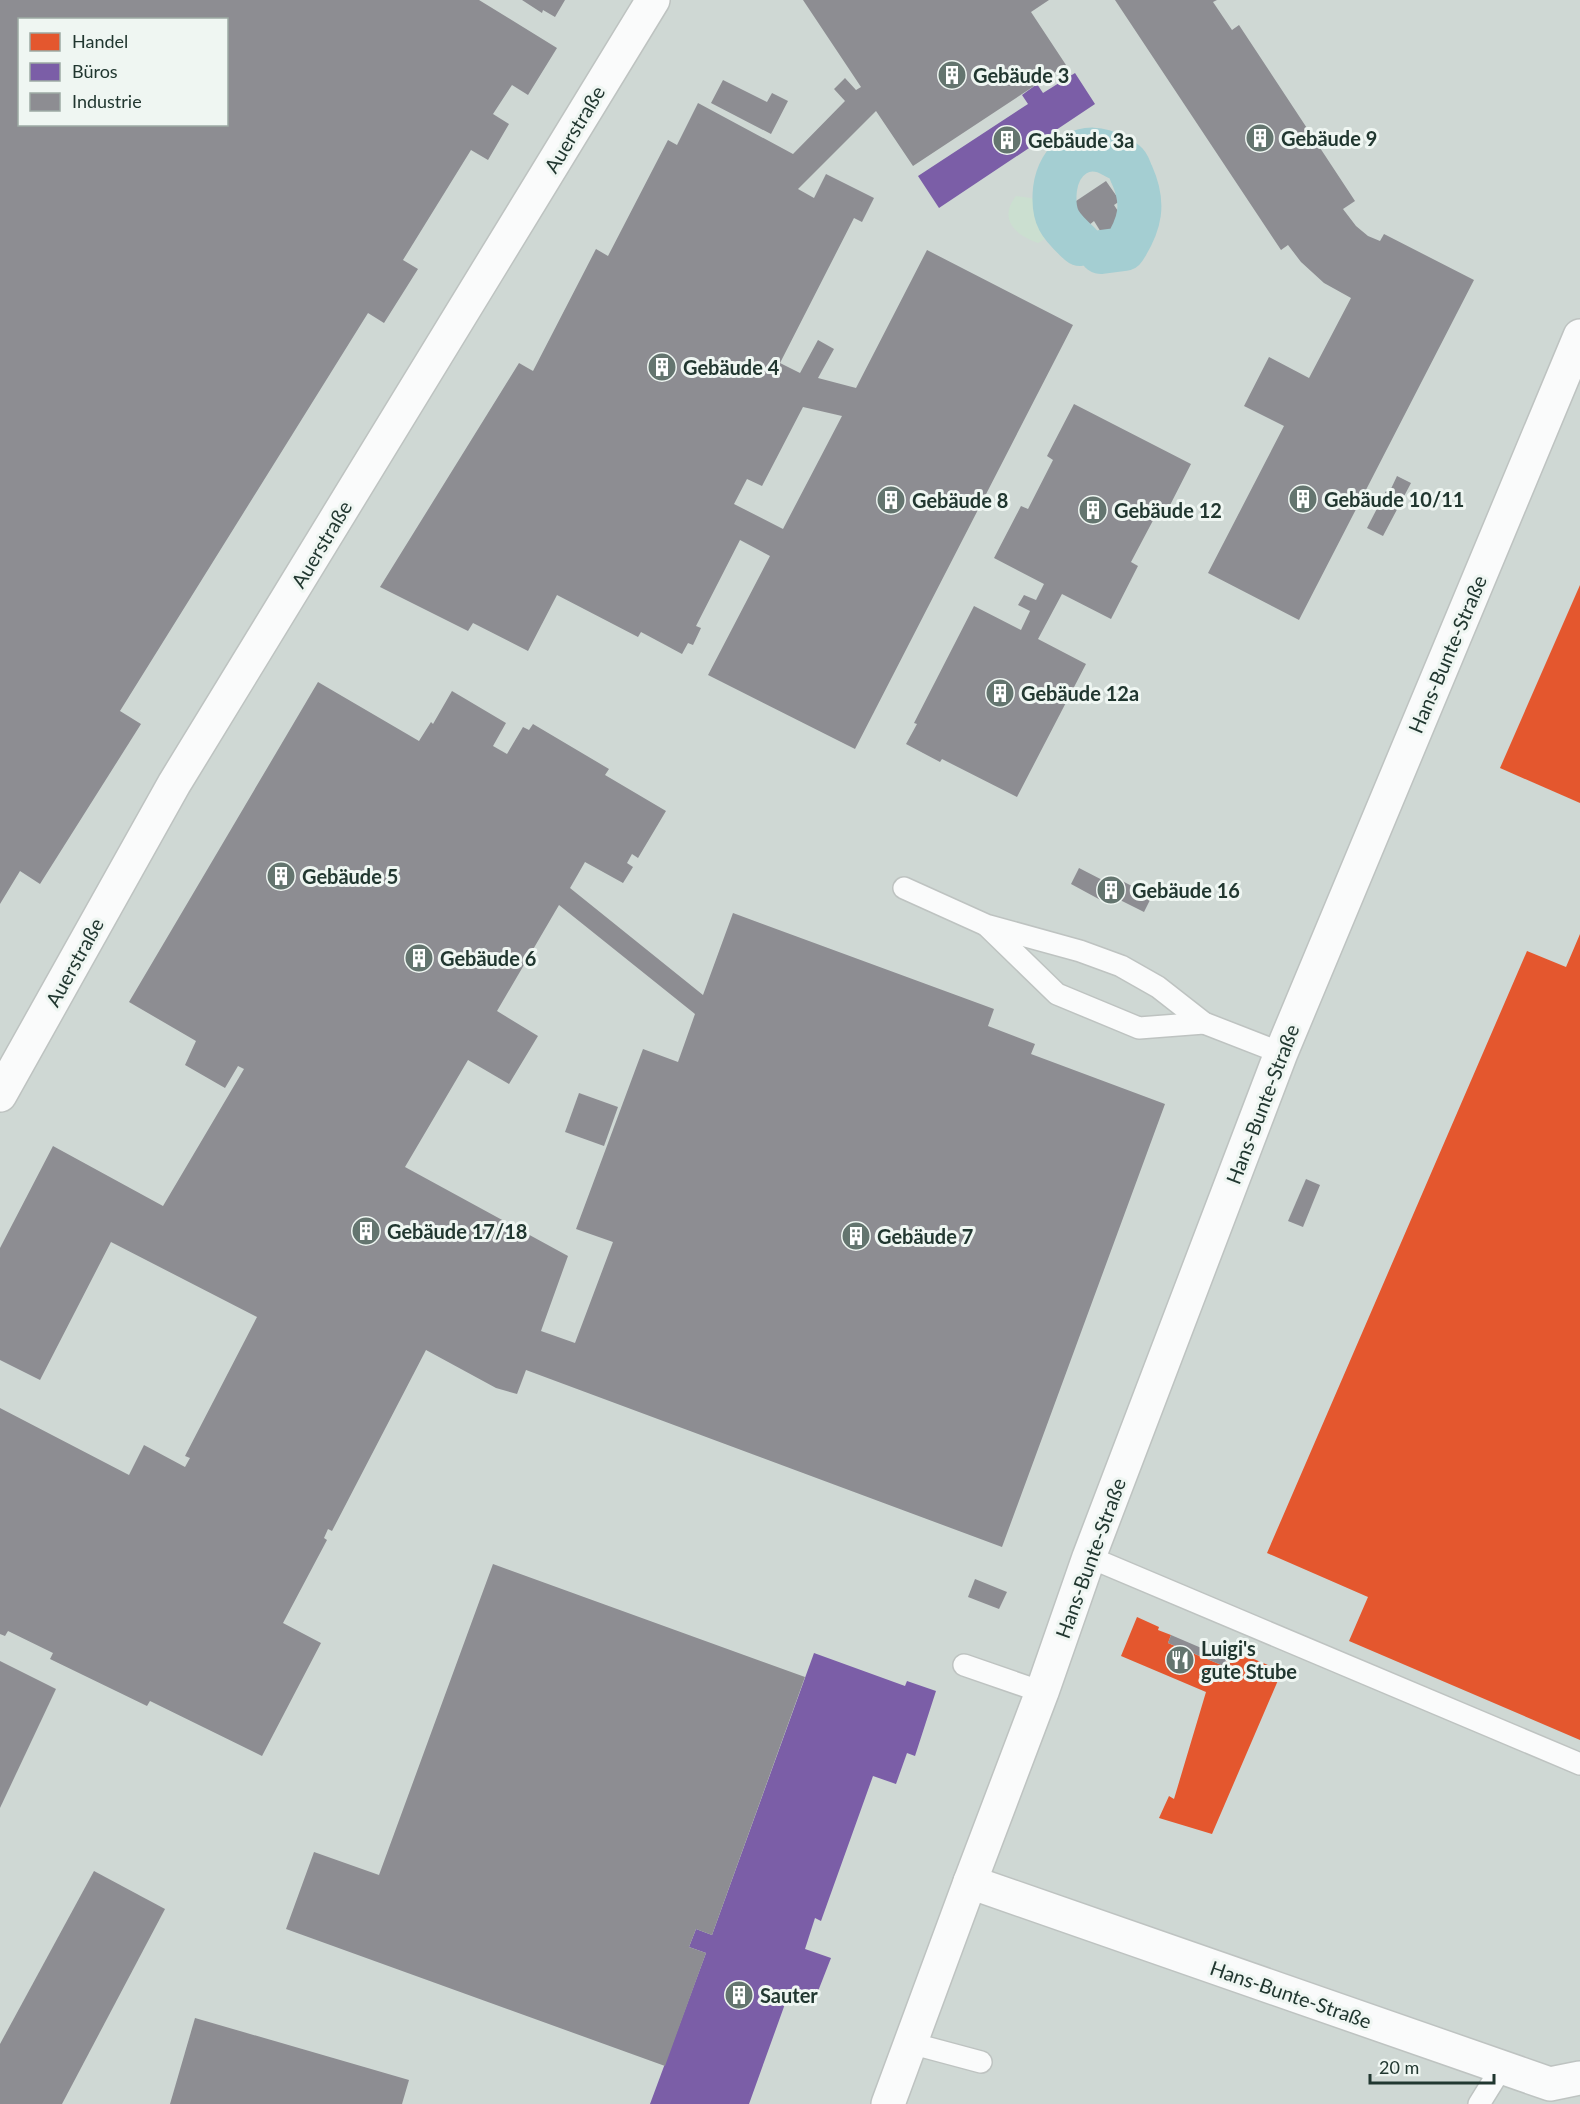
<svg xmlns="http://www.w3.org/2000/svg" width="1580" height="2104" viewBox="0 0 1580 2104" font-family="Lato,sans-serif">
<rect width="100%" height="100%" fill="#e1e7e4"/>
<path fill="#cfd8d4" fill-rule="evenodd" d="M0 0H1580V2104H0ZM20 20H226V124H20Z"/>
<path fill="#cbdfd0" d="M1016 196 1031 198 1053 205 1063 229 1038 243C1015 235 998 219 1016 196Z"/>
<g fill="#e4572e">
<polygon points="1580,585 1580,803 1500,768"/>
<polygon points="1580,934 1580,1740 1349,1641 1368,1597 1267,1553 1527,951 1566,967"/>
<polygon points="1137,1617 1159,1627 1158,1630 1171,1635 1168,1643 1224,1666 1235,1646 1235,1651 1282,1671 1212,1834 1159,1818 1169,1796 1174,1799 1206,1692 1121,1656"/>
</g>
<g fill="#7b5ea7">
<polygon points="1075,73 1095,104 939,208 918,176 1028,104 1022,95 1037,84 1043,93"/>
<polygon points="814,1653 905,1686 907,1681 936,1691 915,1756 907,1753 896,1784 873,1776 821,1921 815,1918 805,1949 831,1958 815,1999 790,1990 749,2104 650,2104 706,1953 689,1947 696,1929 712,1935"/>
</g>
<g fill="#8d8d92" fill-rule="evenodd">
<path d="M0 0H479L557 48 528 95 512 85 493 114 509 124 488 160 471 150 403 260 418 269 384 323 368 313 120 711 141 724 40 884 20 871 0 904ZM20 20H226V124H20Z"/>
<polygon points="522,0 565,0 555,17 543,10 542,13"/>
<path d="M803 0H1049L1031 12 1066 65 913 166 876 111 798 189 814 198 826 174 874 198 862 222 854 218 780 363 800 373 818 340 834 349 818 378 856 388 927 250 1073 325 855 749 708 675 770 556 740 540 696 626 701 628 693 645 688 643 682 654 641 632 638 637 557 595 528 651 473 623 468 631 380 587 519 363 533 371 596 249 608 256 668 140 677 145 698 103 793 154 845 101 834 89 845 78 856 90 861 87ZM803 407 842 416 783 529 734 504 747 479 762 486Z"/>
<polygon points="1115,0 1217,0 1213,2 1232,30 1239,25 1355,201 1343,209 1356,226 1368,236 1380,241 1384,234 1474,280 1299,620 1208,573 1284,426 1244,406 1269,357 1309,378 1351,298 1324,283 1301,262 1288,245 1281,250"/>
<polygon points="723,80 767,102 772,93 788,101 771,134 711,103"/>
<polygon points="1106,181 1120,201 1114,205 1131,231 1109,245 1094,221 1088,226 1073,203"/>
<polygon points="1074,404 1191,464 1165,515 1158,511 1131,562 1138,566 1111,619 1062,594 1038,639 1086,664 1017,797 942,759 940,762 906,744 917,724 914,723 974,606 1021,630 1030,611 1018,605 1024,595 1036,600 1044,584 994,558 1021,506 1028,509 1053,460 1047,456"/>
<polygon points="1397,476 1411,483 1383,536 1367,528 1386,491 1389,493"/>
<path d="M318 682 419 741 431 722 433 724 452 691 506 723 493 746 507 754 523 727 529 730 533 724 609 769 605 775 666 811 638 858 632 854 627 863 633 867 623 883 585 862 570 888 703 995 733 913 994 1009 988 1026 1035 1044 1031 1054 1165 1104 1002 1547 526 1370 517 1394 496 1388 426 1350 332 1531 328 1529 324 1538 327 1540 283 1623 321 1643 262 1756 150 1701 147 1706 50 1659 53 1653 8 1631 5 1636 0 1634V1408L129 1475 144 1445 185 1467 190 1458 185 1456 257 1317 111 1242 40 1380 0 1360V1248L53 1146 163 1206 244 1069 238 1066 225 1088 185 1065 196 1041 129 1002ZM559 905 695 1014 678 1062 643 1049 576 1229 613 1242 575 1343 541 1331 568 1256 405 1167 468 1060 509 1084 538 1036 497 1011Z"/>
<polygon points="1079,868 1114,886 1118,879 1152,896 1144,912 1110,895 1106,903 1071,884"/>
<polygon points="579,1093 618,1107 604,1146 565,1132"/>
<polygon points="1306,1179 1320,1185 1303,1227 1288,1221"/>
<polygon points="493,1564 805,1677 712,1935 696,1929 689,1947 706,1953 665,2066 286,1929 314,1852 379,1875"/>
<polygon points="975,1579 1007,1592 999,1609 968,1597"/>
<polygon points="1171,1635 1227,1659 1224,1666 1168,1643"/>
<polygon points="0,1661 56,1689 0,1808"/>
<polygon points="94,1871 165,1909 62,2104 0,2104 0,2044"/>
<polygon points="195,2018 409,2080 402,2104 170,2104"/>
</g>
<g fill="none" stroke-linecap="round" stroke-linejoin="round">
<path stroke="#a4ced2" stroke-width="44" d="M1080 244C1060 226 1052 217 1055 189 1059 158 1085 139 1114 156 1117 158 1123 160 1126 163 1129 165 1130 172 1132 175 1145 204 1140 224 1124 249L1101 252"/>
<g stroke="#bec3c1" stroke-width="24">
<g id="lane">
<polyline points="904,888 986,925 1080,951 1121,966 1158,987 1204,1023 1281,1053"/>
<polyline points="987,926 1057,994 1139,1028 1204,1023"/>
<polyline points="1089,1557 1580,1764"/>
<polyline points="964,1665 1042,1692"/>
<polyline points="910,2043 981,2062"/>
<polyline points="1479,2104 1502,2067"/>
</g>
</g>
<g stroke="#bec3c1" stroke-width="36">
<g id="street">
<polyline points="0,1095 174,784 653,0"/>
<polyline points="970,1882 1550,2084 1580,2078"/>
<polyline points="888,2104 970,1882 1042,1692 1089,1557 1281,1053 1580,336"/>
</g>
</g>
<use href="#lane" stroke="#fafbfb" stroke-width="21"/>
<use href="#street" stroke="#fafbfb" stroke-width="33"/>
</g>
<defs>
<g id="building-disc" transform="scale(1.5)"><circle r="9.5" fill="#64756f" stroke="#eff6f2"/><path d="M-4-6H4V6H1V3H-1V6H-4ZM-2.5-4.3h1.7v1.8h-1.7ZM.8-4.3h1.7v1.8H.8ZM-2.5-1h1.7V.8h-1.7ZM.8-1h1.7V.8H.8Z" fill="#fff"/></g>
<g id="restaurant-disc" transform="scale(1.5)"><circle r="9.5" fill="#64756f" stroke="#eff6f2"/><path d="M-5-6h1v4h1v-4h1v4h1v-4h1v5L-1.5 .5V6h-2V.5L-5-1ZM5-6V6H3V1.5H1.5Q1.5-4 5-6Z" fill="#fff"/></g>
</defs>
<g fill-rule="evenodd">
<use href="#building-disc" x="952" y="75"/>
<use href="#building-disc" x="1260" y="138"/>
<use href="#building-disc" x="1007" y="140"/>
<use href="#building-disc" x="662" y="367"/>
<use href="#building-disc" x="1303" y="499"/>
<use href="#building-disc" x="891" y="500"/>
<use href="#building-disc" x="1093" y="510"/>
<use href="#building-disc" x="1000" y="693"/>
<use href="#building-disc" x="281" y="876"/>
<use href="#building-disc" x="1111" y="890"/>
<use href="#building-disc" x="419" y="958"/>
<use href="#building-disc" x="366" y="1231"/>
<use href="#building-disc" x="856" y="1236"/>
<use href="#restaurant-disc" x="1180" y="1660"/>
<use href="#building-disc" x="739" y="1995"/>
</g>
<g text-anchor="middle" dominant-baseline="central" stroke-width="6" stroke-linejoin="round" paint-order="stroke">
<g font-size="20" font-weight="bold" fill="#213730" stroke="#eff6f2" text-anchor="start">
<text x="973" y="75">Gebäude 3</text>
<text x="1281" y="138">Gebäude 9</text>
<text x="1028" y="140">Gebäude 3a</text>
<text x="683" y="367">Gebäude 4</text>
<text x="1324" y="499">Gebäude 10/11</text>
<text x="912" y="500">Gebäude 8</text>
<text x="1114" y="510">Gebäude 12</text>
<text x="1021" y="693">Gebäude 12a</text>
<text x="302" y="876">Gebäude 5</text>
<text x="1132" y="890">Gebäude 16</text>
<text x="440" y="958">Gebäude 6</text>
<text x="387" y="1231">Gebäude 17/18</text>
<text x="877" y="1236">Gebäude 7</text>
<text x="1201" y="1648">Luigi's<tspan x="1201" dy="23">gute Stube</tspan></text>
<text x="760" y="1995">Sauter</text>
</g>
<g font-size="20" fill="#213730" stroke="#eff6f2">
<text transform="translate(574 129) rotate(-59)">Auerstraße</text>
<text transform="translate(321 544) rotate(-59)">Auerstraße</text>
<text transform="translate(1447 654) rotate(-67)">Hans-Bunte-Straße</text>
<text transform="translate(74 962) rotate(-61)">Auerstraße</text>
<text transform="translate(1262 1104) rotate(-69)">Hans-Bunte-Straße</text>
<text transform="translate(1090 1558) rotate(-70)">Hans-Bunte-Straße</text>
<text transform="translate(1291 1994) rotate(19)">Hans-Bunte-Straße</text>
</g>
</g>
<rect x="18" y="18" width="210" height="108" fill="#eff6f2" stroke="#9daaa4" stroke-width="1.5"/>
<rect x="30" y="33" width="30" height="18" fill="#e4572e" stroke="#9daaa4" stroke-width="1.5"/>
<text x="72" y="48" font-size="18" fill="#213730">Handel</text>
<rect x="30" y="63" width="30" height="18" fill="#7b5ea7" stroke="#9daaa4" stroke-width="1.5"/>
<text x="72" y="78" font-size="18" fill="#213730">Büros</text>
<rect x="30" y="93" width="30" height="18" fill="#8d8d92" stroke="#9daaa4" stroke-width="1.5"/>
<text x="72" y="108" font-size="18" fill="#213730">Industrie</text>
<path d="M1370 2074v9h124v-9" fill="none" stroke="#213730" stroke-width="3"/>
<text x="1379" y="2074" font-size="18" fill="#213730" stroke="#eff6f2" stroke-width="4.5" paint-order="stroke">20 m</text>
</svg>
